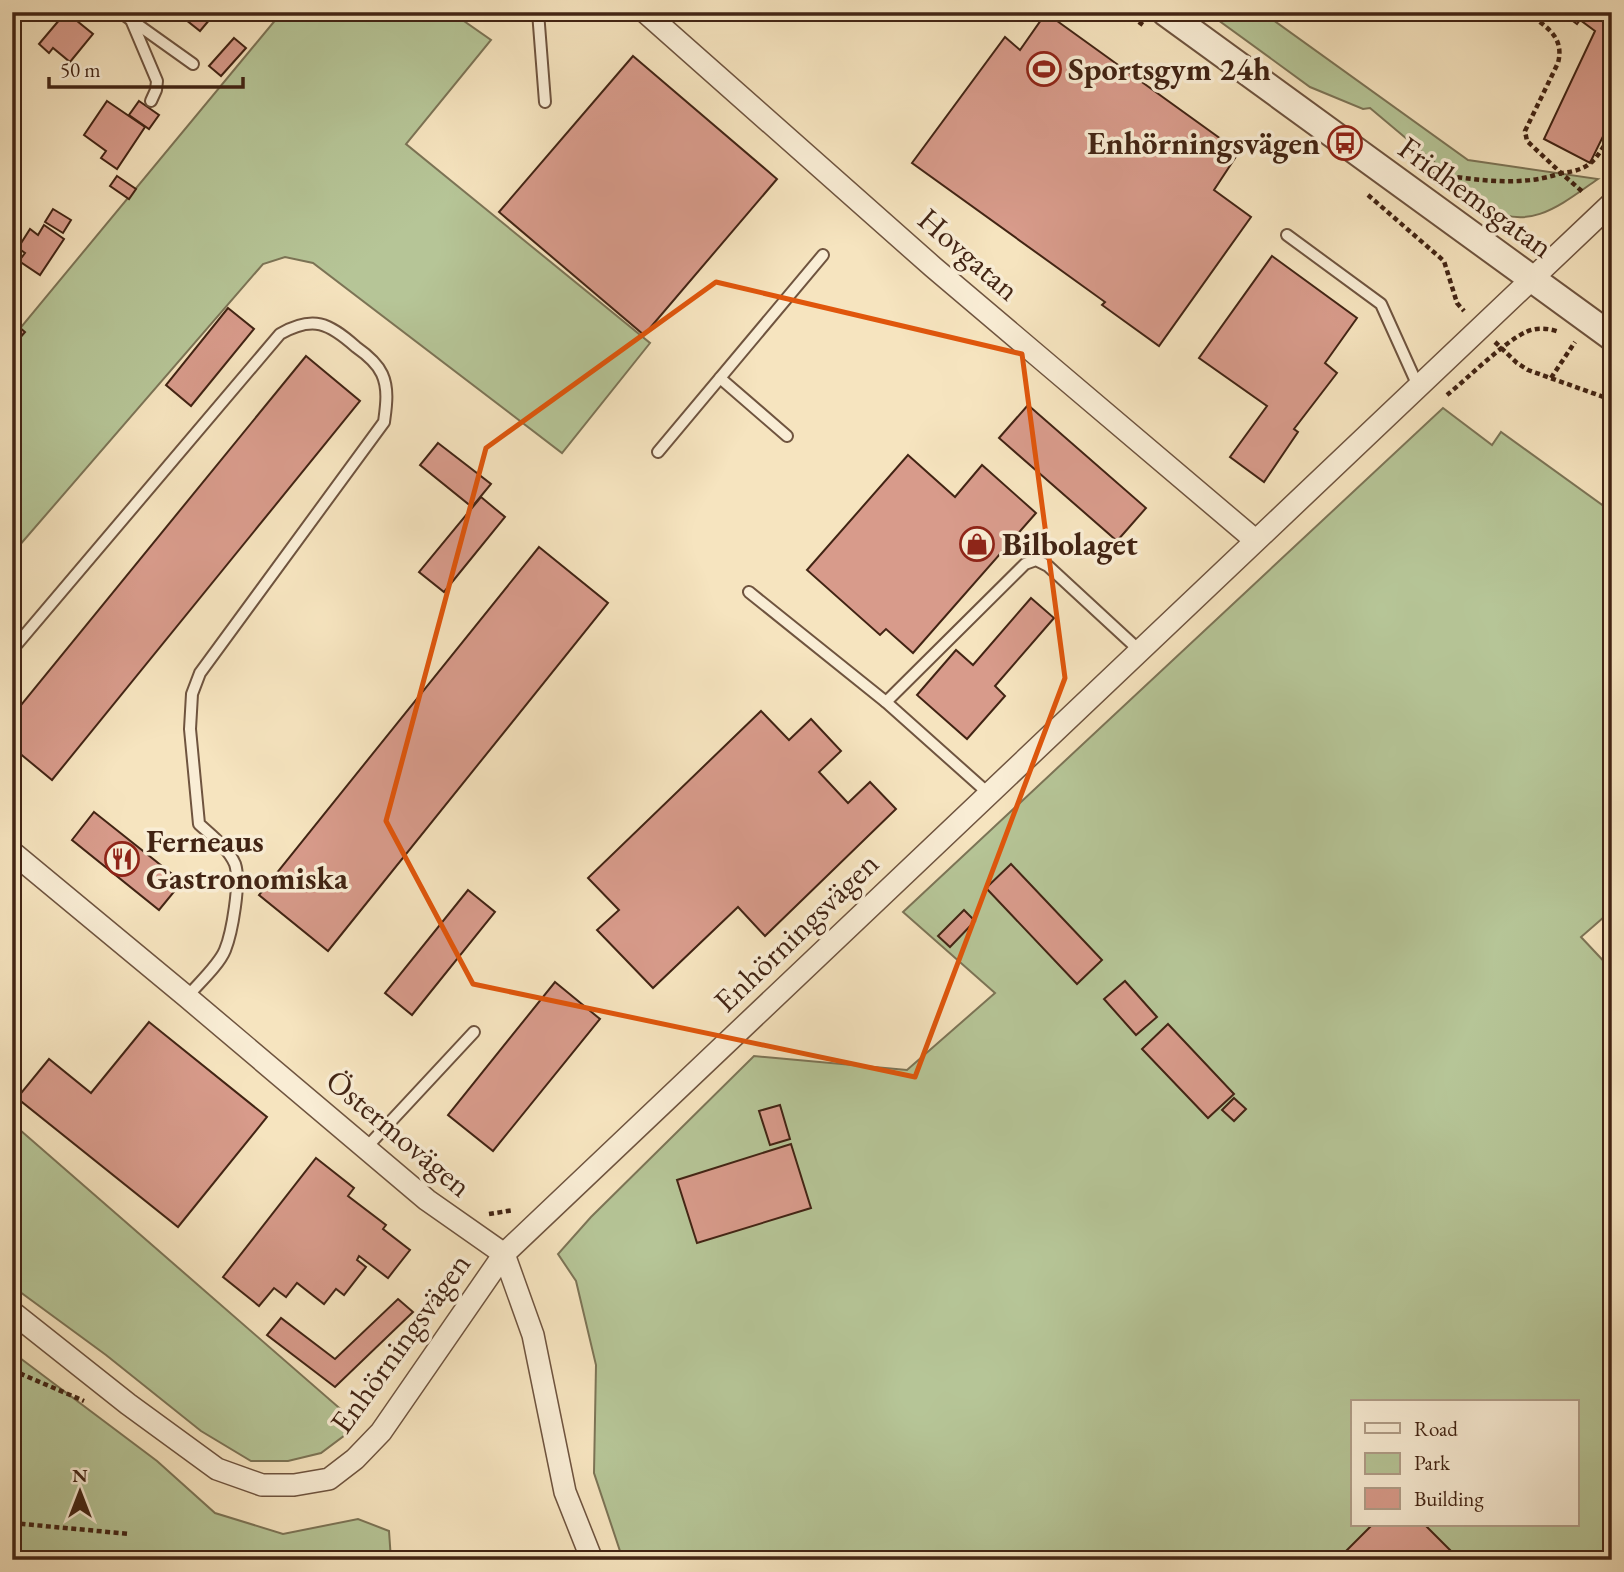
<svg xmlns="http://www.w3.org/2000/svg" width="1624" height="1572" viewBox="0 0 1624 1572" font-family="'EB Garamond',serif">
<rect width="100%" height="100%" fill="#f6e4bf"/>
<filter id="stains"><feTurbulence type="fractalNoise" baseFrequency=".00286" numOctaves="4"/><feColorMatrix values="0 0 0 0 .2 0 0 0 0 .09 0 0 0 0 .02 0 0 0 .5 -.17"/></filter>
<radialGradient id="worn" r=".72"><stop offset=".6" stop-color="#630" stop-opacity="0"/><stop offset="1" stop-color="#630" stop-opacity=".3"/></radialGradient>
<g fill="#b6c597" stroke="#7c7456" stroke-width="2" fill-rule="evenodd">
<polygon points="282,12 451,12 491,40 406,144 650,343 562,453 313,263 285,257 263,264 12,554 12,338"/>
<path d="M1207 12H1262L1468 160 1598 179C1564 202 1530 233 1489 208L1370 108 1363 109 1310 87Z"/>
<path d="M1443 408 1492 445 1501 432 1612 512V910L1581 937 1612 970V1560H623L594 1473 596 1365 576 1281 558 1254 591 1217 754 1056 907 1070 995 993 903 912ZM1353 1402H1577V1525H1353Z"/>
<polygon points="12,1123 345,1413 374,1386 353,1429 321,1453 288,1461 251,1461 201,1431 106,1355 12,1286"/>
<polygon points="12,1352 157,1461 215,1513 283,1534 358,1519 389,1531 391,1560 12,1560"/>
</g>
<g fill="#d89b8b" stroke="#422414" stroke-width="2">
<polygon points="66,12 93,34 70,62 53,48 49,53 39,44"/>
<polygon points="176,12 216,12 200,31"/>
<polygon points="1561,12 1612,12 1612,118 1590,163 1544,139 1595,31 1580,20 1577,24"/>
<polygon points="1046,13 1239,152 1214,190 1251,217 1159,346 1102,305 1105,302 912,163 1005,37 1020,50"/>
<polygon points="234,38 246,48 221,76 209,66"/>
<polygon points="633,56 777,179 644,335 499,212"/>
<polygon points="107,101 145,127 117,169 101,158 106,151 84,135"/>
<polygon points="139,101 159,115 149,129 129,115"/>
<polygon points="117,176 136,189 129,199 110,186"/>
<polygon points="53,209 71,220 63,233 45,222"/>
<polygon points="44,225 64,239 40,275 19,261 25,253 18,248 30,229 38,235"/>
<polygon points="1272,256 1357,318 1325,363 1337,373 1294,429 1298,432 1264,482 1230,457 1267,406 1199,358"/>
<polygon points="228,308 254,329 191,406 166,385"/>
<polygon points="12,321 25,332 12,347"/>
<polygon points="306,356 360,401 52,780 12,747 12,716"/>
<polygon points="1028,405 1146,508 1117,541 999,438"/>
<polygon points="438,443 491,484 472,507 420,465"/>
<polygon points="908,455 955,497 982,465 1036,513 913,653 886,629 880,635 807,570"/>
<polygon points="481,497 505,517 444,592 419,572"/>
<polygon points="539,547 608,603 328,951 259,895"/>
<polygon points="1031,598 1054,618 995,686 1005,696 967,739 917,695 956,650 973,665"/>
<polygon points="761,711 789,740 811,719 841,751 819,772 848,803 870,782 896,809 765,936 738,907 653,988 597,930 619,910 588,878"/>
<polygon points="94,812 182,882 159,910 72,840"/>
<polygon points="1011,864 1102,960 1077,984 986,888"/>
<polygon points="468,890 495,912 412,1015 385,993"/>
<polygon points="964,910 975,921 950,947 938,936"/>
<polygon points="1125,981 1157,1017 1136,1035 1104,999"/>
<polygon points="555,982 600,1019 493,1151 448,1115"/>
<polygon points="149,1022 267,1117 178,1227 17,1098 49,1059 91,1093"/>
<polygon points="1168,1024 1234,1094 1208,1118 1142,1049"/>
<polygon points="1234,1098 1246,1109 1234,1121 1222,1110"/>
<polygon points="780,1105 790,1139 770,1145 759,1111"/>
<polygon points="791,1144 811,1208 697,1243 677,1180"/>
<polygon points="316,1158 354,1188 348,1196 386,1225 383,1229 410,1250 388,1278 359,1256 357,1260 366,1267 344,1295 336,1289 324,1304 297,1283 286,1297 274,1288 259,1306 223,1277"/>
<polygon points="398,1299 413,1312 335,1387 267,1335 281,1318 335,1359"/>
<polygon points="1372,1525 1425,1525 1460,1560 1355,1560 1346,1551"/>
</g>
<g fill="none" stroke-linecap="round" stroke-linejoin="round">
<g stroke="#6f543f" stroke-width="14">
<g id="service">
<polyline points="120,12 193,64"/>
<polyline points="538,12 545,102"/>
<polyline points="132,22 157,81 156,90 151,101"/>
<polyline points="1287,235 1381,304 1418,386"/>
<polyline points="720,378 787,436"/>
<polyline points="658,452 823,255"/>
<polyline points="749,592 886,702 988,793"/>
<path d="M12 650 280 334C313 315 329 323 356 347 366 354 377 363 382 374 389 389 386 407 384 422L200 673 192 694 190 729 199 824C212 836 228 848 235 864 241 882 232 933 225 950 219 965 198 984 187 997"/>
<polyline points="886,702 1025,564 1036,560 1048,566 1139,650"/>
<polyline points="366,1148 474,1032"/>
</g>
</g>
<g stroke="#6f543f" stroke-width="24">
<g id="minor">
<polyline points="645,12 933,267 1255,540"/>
<polyline points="12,852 187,997 427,1200 504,1254 533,1335 565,1492 592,1560"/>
<polyline points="12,1312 128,1404 217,1469 262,1485 294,1485 329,1479 355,1459 381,1432 504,1254 1612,203"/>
</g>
</g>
<g stroke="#6f543f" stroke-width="30">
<polyline id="tertiary" points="1165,12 1612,337"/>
</g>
<g stroke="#422414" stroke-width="4.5" stroke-dasharray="5 3.5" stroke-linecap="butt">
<polyline points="1125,12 1143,25"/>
<path d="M1526 12C1545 26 1565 36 1558 63L1525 131 1527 141 1561 173C1593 170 1596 158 1612 133"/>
<path d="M1432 174C1474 179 1520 188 1561 173L1584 193"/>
<polyline points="1368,195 1444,261 1457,303 1464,311"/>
<polyline points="1495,342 1517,363 1528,370 1612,400"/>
<polyline points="1551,378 1575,342"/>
<path d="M1447 395C1468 378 1504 342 1526 332 1536 327 1549 328 1559 332"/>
<polyline points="489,1214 514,1210"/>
<polyline points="12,1370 84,1401"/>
<polyline points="12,1523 130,1534"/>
</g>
<use href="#service" stroke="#f9edd5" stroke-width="10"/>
<use href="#minor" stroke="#f9edd5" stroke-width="21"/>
<use href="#tertiary" stroke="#f9edd5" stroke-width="26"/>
</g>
<path fill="none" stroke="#e0560c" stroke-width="5" stroke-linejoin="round" d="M716 282 1022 354 1065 678 915 1077 473 984 386 821 486 448Z"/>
<defs>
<g id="stadium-ring" transform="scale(1.75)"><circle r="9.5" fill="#f9edd5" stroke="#8f2418" stroke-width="1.5"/><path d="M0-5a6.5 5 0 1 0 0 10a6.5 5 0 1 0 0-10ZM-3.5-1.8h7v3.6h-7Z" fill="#8f2418"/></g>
<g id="bus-ring" transform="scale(1.75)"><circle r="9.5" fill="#f9edd5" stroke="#8f2418" stroke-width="1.5"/><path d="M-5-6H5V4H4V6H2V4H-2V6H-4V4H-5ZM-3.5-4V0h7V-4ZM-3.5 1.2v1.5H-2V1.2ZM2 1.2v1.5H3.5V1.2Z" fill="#8f2418"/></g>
<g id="shop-ring" transform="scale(1.75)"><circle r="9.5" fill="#f9edd5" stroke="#8f2418" stroke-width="1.5"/><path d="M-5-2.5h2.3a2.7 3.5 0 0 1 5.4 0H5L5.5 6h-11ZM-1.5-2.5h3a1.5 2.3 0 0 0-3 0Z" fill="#8f2418"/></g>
<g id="restaurant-ring" transform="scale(1.75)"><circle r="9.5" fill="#f9edd5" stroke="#8f2418" stroke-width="1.5"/><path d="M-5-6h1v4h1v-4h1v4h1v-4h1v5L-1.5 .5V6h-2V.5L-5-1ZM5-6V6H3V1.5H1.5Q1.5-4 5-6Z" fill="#8f2418"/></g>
</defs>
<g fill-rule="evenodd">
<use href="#stadium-ring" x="1044" y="69"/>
<use href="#bus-ring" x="1345" y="143"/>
<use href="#shop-ring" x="977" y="544"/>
<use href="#restaurant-ring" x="122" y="859"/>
</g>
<g text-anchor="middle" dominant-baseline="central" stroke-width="7" stroke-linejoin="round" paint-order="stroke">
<g font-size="32" font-weight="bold" fill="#422414" stroke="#f9edd5" text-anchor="start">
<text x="1068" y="69">Sportsgym 24h</text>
<text x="1320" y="143" text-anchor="end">Enhörningsvägen</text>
<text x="1002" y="544">Bilbolaget</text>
<text x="146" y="841">Ferneaus<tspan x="146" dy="37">Gastronomiska</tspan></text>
</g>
<g font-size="32" fill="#422414" stroke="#f9edd5">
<text transform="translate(1476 197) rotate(36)">Fridhemsgatan</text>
<text transform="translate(969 254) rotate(41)">Hovgatan</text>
<text transform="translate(796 932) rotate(-44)">Enhörningsvägen</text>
<text transform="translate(399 1133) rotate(40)">Östermovägen</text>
<text transform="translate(400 1343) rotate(-54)">Enhörningsvägen</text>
</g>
</g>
<rect width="1624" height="1572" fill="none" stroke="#f6e4bf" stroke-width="42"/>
<rect x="14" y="14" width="1596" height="1544" fill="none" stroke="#422414" stroke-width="3.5"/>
<rect x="21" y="21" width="1582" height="1530" fill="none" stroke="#422414" stroke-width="2"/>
<rect x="1351" y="1400" width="228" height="126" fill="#f9edd5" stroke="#b09d88" stroke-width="2"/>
<rect x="1365" y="1423" width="35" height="10" fill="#f9edd5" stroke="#b09d88" stroke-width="2"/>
<text x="1414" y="1436" font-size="21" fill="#422414">Road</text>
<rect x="1365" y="1453" width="35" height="21" fill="#b6c597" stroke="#b09d88" stroke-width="2"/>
<text x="1414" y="1470" font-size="21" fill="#422414">Park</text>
<rect x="1365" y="1488" width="35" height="21" fill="#d89b8b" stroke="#b09d88" stroke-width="2"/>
<text x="1414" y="1506" font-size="21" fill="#422414">Building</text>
<g transform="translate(80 1492)" stroke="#f9edd5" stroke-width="5" paint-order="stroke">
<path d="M0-5L12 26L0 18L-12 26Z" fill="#422414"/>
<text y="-10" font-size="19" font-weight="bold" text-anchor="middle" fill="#422414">N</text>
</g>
<path d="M49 77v10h194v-10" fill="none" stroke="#422414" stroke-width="3.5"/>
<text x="60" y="77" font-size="21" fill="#422414" stroke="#f9edd5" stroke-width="5" paint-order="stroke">50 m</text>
<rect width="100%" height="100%" filter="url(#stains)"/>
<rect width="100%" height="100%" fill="url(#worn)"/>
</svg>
